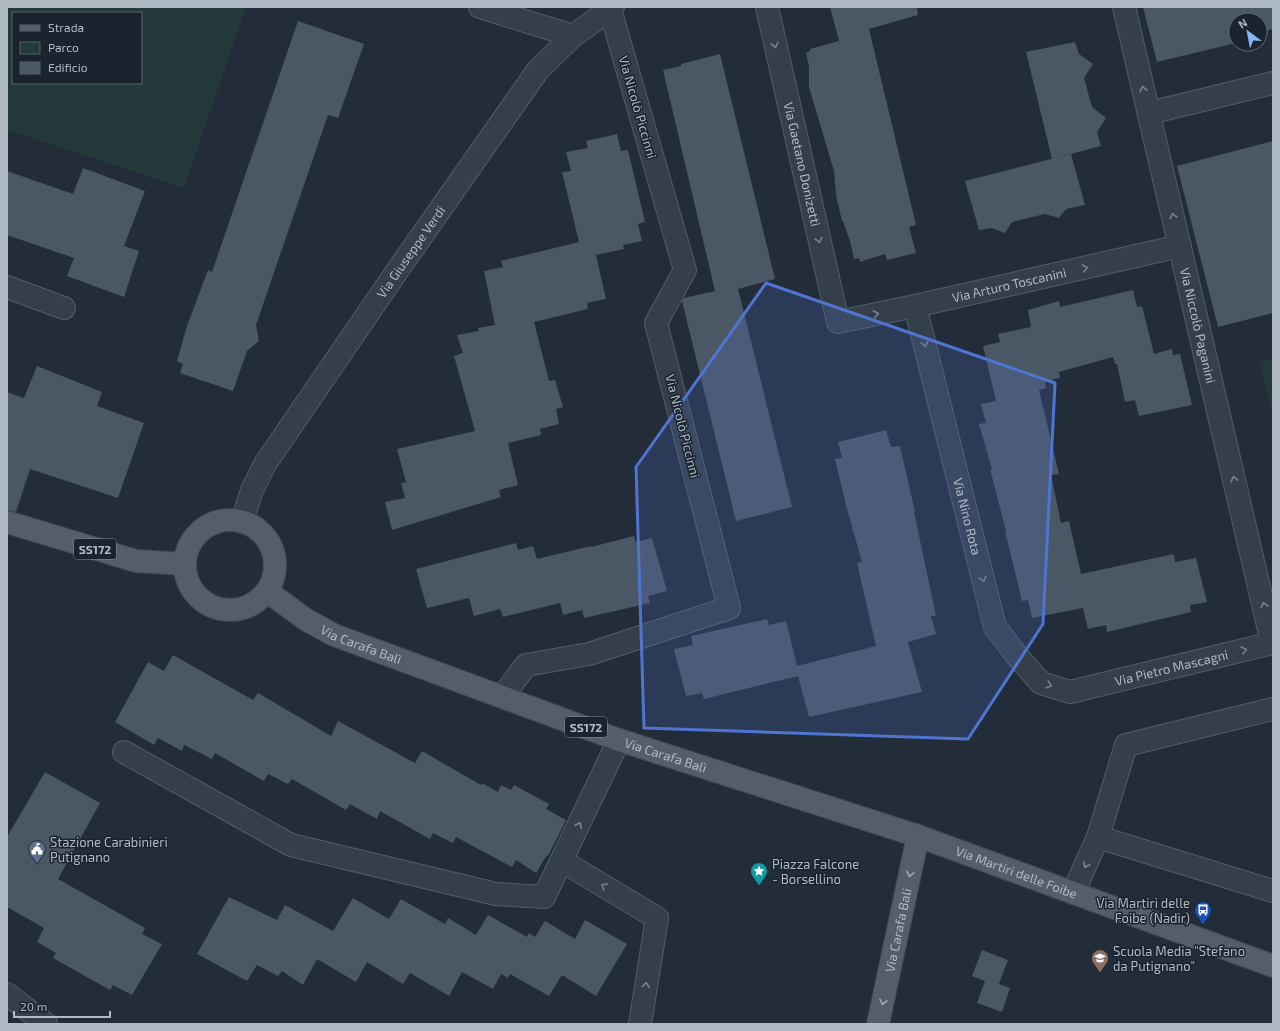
<svg xmlns="http://www.w3.org/2000/svg" width="1280" height="1031" viewBox="0 0 1280 1031" font-family="'Exo 2',sans-serif">
<rect width="100%" height="100%" fill="#222d39"/>
<g fill="#24393a" fill-rule="evenodd">
<path d="M7 7H246L184 188 7 130ZM13 13H141V83H13Z"/>
<polygon points="1273,359 1273,418 1260,362"/>
</g>
<g fill="#4a5765">
<polygon points="830,7 917,7 918,15 869,29 916,225 909,227 916,253 887,260 885,254 860,262 859,258 854,259 850,241 843,221 842,221 836,195 834,171 809,87 809,66 806,53 810,51 810,49 839,41"/>
<polygon points="1143,7 1273,7 1273,29 1267,31 1268,35 1260,37 1260,20 1236,20 1236,43 1157,62"/>
<polygon points="298,21 364,44 338,118 328,115 256,325 259,341 247,351 233,391 180,373 183,364 177,361 187,326 208,270 212,272"/>
<polygon points="1075,42 1079,54 1093,64 1084,78 1092,107 1106,118 1097,132 1101,146 1052,159 1026,52"/>
<polygon points="720,54 775,279 738,289 792,507 736,521 682,301 684,298 715,291 663,70 681,66 681,64"/>
<polygon points="617,134 621,151 628,150 645,222 638,224 642,241 623,245 624,249 596,255 606,299 587,303 588,309 534,322 549,381 555,380 563,407 556,409 559,424 540,429 541,435 508,443 518,485 499,490 501,497 392,530 385,502 405,498 401,483 406,482 397,449 475,431 454,356 463,353 457,335 479,331 478,328 495,325 484,271 503,267 501,261 579,242 562,172 571,171 566,152 588,148 586,141"/>
<polygon points="1273,141 1273,313 1218,327 1177,166"/>
<polygon points="1071,154 1085,205 1066,209 1059,218 1045,214 1012,222 1005,233 992,228 979,230 965,181"/>
<polygon points="83,168 145,191 124,246 139,251 124,297 67,276 74,258 7,235 7,171 73,194"/>
<polygon points="1133,290 1137,307 1142,306 1154,354 1172,349 1173,355 1180,354 1192,405 1139,416 1135,400 1125,402 1117,364 1115,364 1113,357 1059,372 1060,378 1045,381 1046,388 1039,390 1059,474 1051,475 1061,523 1069,521 1081,574 1174,554 1175,562 1196,558 1207,602 1190,605 1191,612 1107,632 1106,625 1088,629 1083,608 1032,618 1028,600 1022,601 1005,531 1006,531 990,469 992,469 979,424 986,423 981,404 996,401 983,346 1000,342 998,334 1031,327 1028,310 1059,301 1060,307"/>
<polygon points="37,366 102,392 97,406 144,423 118,498 30,469 16,512 7,510 7,392 24,398"/>
<polygon points="886,430 891,447 900,446 915,512 914,512 936,616 931,616 936,634 908,642 922,692 809,717 798,676 704,699 702,693 686,696 674,649 693,645 691,636 767,619 769,625 786,621 797,666 876,646 857,563 862,562 847,509 835,459 842,458 838,442"/>
<polygon points="634,536 636,542 652,538 667,591 648,596 650,603 584,618 582,610 563,615 560,603 503,617 500,609 474,616 469,598 427,608 416,569 516,543 518,550 533,546 537,559 591,546 591,547"/>
<polygon points="173,655 253,700 258,693 331,736 338,721 415,763 422,751 481,785 482,783 498,792 501,785 511,790 514,785 549,804 546,809 566,820 548,856 547,855 536,873 516,860 512,867 456,837 453,843 433,833 430,839 380,811 377,819 350,804 346,810 292,779 288,784 268,774 264,781 215,753 212,759 184,745 182,751 158,738 154,745 115,722 148,662 164,671"/>
<polygon points="45,772 100,803 58,879 145,928 142,934 162,944 132,995 113,985 110,990 53,958 56,953 37,942 44,928 7,907 7,837"/>
<polygon points="229,897 277,920 285,905 333,931 353,898 389,919 401,899 445,924 448,918 476,935 488,915 527,937 529,933 535,937 545,921 575,939 585,920 627,944 596,996 562,975 549,996 510,974 508,978 501,974 493,989 462,972 449,996 410,973 403,984 367,962 356,982 317,959 303,985 282,971 278,976 257,965 247,981 197,954"/>
<polygon points="982,950 1008,960 999,984 1010,988 1002,1012 977,1003 985,981 972,976"/>
</g>
<g fill="none" stroke-linecap="round" stroke-linejoin="round">
<g stroke="#535d67" stroke-width="24">
<g id="minor">
<polyline points="480,7 573,36"/>
<path id="s1" d="M767 7 838 322 915 306 1180 246"/>
<path id="s2" d="M1124 7 1272 643"/>
<polyline points="1149,113 1273,83"/>
<polyline points="7,287 64,308"/>
<path id="s3" d="M915 306 995 627 1018 657 1041 683 1070 692 1273 643"/>
<path id="s4" d="M242 522 252 490 265 464 395 274 538 70 573 36 613 7"/>
<polyline points="503,696 526,665 589,654 729,608 656,323 685,270 610,9"/>
<polyline points="1273,709 1126,745 1098,837 1273,891"/>
<polyline points="124,752 291,845 496,894 544,897 619,740"/>
<polyline points="562,861 657,918 640,1024"/>
<polyline points="1073,893 1098,837"/>
<polyline points="7,994 46,1024"/>
</g>
</g>
<g stroke="#3f4852" stroke-width="24">
<g id="major">
<circle cx="230" cy="565" r="45"/>
<polyline points="7,522 136,561 185,564"/>
<path id="s5" d="M267 591 305 619 334 635 619 740 918 836 1273 966"/>
<path id="s6" d="M878 1024 918 836"/>
</g>
</g>
<use href="#minor" stroke="#353f49" stroke-width="22"/>
<use href="#major" stroke="#535e69" stroke-width="22"/>
</g>
<defs><path id="oneway-chevron" d="M-2-3.5L2.5 0L-2 3.5" fill="none" stroke-width="1.6" stroke-linecap="round" stroke-linejoin="round"/></defs>
<g stroke="#79838d">
<use href="#oneway-chevron" transform="translate(775 45) rotate(77)"/>
<use href="#oneway-chevron" transform="translate(1143 89) rotate(-103)"/>
<use href="#oneway-chevron" transform="translate(1173 216) rotate(-103)"/>
<use href="#oneway-chevron" transform="translate(819 240) rotate(77)"/>
<use href="#oneway-chevron" transform="translate(1085 268) rotate(-13)"/>
<use href="#oneway-chevron" transform="translate(876 314) rotate(-11)"/>
<use href="#oneway-chevron" transform="translate(925 344) rotate(76)"/>
<use href="#oneway-chevron" transform="translate(1234 479) rotate(-103)"/>
<use href="#oneway-chevron" transform="translate(983 579) rotate(76)"/>
<use href="#oneway-chevron" transform="translate(1264 605) rotate(-103)"/>
<use href="#oneway-chevron" transform="translate(1244 650) rotate(-14)"/>
<use href="#oneway-chevron" transform="translate(1049 685) rotate(18)"/>
<use href="#oneway-chevron" transform="translate(579 825) rotate(-65)"/>
<use href="#oneway-chevron" transform="translate(1086 865) rotate(115)"/>
<use href="#oneway-chevron" transform="translate(604 886) rotate(-149)"/>
<use href="#oneway-chevron" transform="translate(646 985) rotate(-81)"/>
</g>
<g stroke="#9da8b3">
<use href="#oneway-chevron" transform="translate(910 874) rotate(102)"/>
<use href="#oneway-chevron" transform="translate(883 1002) rotate(102)"/>
</g>
<path fill="#5074d1" fill-opacity="0.2" stroke="#5074d1" stroke-width="3" stroke-linejoin="round" d="M766 283 1055 383 1043 624 968 739 644 728 636 467Z"/>
<defs>
<g id="civic-pin" transform="scale(0.9)"><path d="M0 17L-7.5 6A9.5 9.5 0 1 1 7.5 6Z" fill="#5c6f8a" stroke="#1b242e"/><path d="M-.6-6.5H3V-4.5H.6V-3L4-1V1h2V6H-6V1h2V-1L-.6-3ZM-1.2 2.5V6h2.4V2.5Z" fill="#fff"/></g>
<g id="sight-pin" transform="scale(0.9)"><path d="M0 17L-7.5 6A9.5 9.5 0 1 1 7.5 6Z" fill="#0f9aa8" stroke="#1b242e"/><path d="M0-6L1.8-2.2L6-1.7L2.9 1.2L3.7 5.4L0 3.3L-3.7 5.4L-2.9 1.2L-6-1.7L-1.8-2.2Z" fill="#fff"/></g>
<g id="bus-pin" transform="scale(0.9)"><path d="M0 17L-7.5 6A9.5 9.5 0 1 1 7.5 6Z" fill="#1a4fb4" stroke="#1b242e"/><path d="M-5-6H5V4H4V6H2V4H-2V6H-4V4H-5ZM-3.5-4V0h7V-4ZM-3.5 1.2v1.5H-2V1.2ZM2 1.2v1.5H3.5V1.2Z" fill="#fff"/></g>
<g id="school-pin" transform="scale(0.9)"><path d="M0 17L-7.5 6A9.5 9.5 0 1 1 7.5 6Z" fill="#8d6e63" stroke="#1b242e"/><path d="M0-5L7-2L0 1L-7-2ZM-4 1L0 2.5L4 1V4Q0 6-4 4Z" fill="#fff"/></g>
</defs>
<g fill-rule="evenodd">
<use href="#civic-pin" x="37" y="849"/>
<use href="#sight-pin" x="759" y="871"/>
<use href="#bus-pin" x="1203" y="910"/>
<use href="#school-pin" x="1100" y="958"/>
</g>
<g text-anchor="middle" dominant-baseline="central" stroke-width="3" stroke-linejoin="round" paint-order="stroke">
<g fill="#1b242e" stroke="#838d98" stroke-width="1">
<rect x="74" y="539" width="42" height="20" rx="3"/>
<rect x="565" y="717" width="42" height="20" rx="3"/>
</g>
<g font-size="12" font-weight="bold" fill="#b0bac5">
<text x="95" y="549">SS172</text>
<text x="586" y="727">SS172</text>
</g>
<g font-size="13" fill="#b0bac5" stroke="#1b242e">
<text transform="translate(638 107) rotate(74)">Via Nicolò Piccinni</text>
<text stroke="none"><textPath href="#s1" startOffset="161">Via Gaetano Donizetti</textPath></text>
<text stroke="none"><textPath href="#s4" startOffset="320">Via Giuseppe Verdi</textPath></text>
<text stroke="none"><textPath href="#s1" startOffset="498">Via Arturo Toscanini</textPath></text>
<text stroke="none"><textPath href="#s2" startOffset="327">Via Niccolò Paganini</textPath></text>
<text transform="translate(683 426) rotate(76)">Via Nicolò Piccinni</text>
<text stroke="none"><textPath href="#s3" startOffset="217">Via Nino Rota</textPath></text>
<text stroke="none"><textPath href="#s5" startOffset="109">Via Carafa Balì</textPath></text>
<text stroke="none"><textPath href="#s3" startOffset="538">Via Pietro Mascagni</textPath></text>
<text stroke="none"><textPath href="#s5" startOffset="433">Via Carafa Balì</textPath></text>
<text stroke="none"><textPath href="#s5" startOffset="803">Via Martiri delle Foibe</textPath></text>
<text stroke="none"><textPath href="#s6" startOffset="96">Via Carafa Bali</textPath></text>
</g>
<g font-size="13" fill="#b0bac5" stroke="#1b242e" text-anchor="start">
<text x="50" y="842">Stazione Carabinieri<tspan x="50" dy="15">Putignano</tspan></text>
<text x="772" y="864">Piazza Falcone<tspan x="772" dy="15">- Borsellino</tspan></text>
<text x="1190" y="903" text-anchor="end">Via Martiri delle<tspan x="1190" dy="15">Foibe (Nadir)</tspan></text>
<text x="1113" y="951">Scuola Media "Stefano<tspan x="1113" dy="15">da Putignano"</tspan></text>
</g>
</g>
<rect width="1280" height="1031" fill="none" stroke="#b0bac5" stroke-width="16"/>
<rect x="12" y="12" width="130" height="72" fill="#1b242e" stroke="#57606a"/>
<rect x="20" y="25" width="20" height="6" fill="#535e69" stroke="#57606a"/>
<text x="48" y="32" font-size="12" fill="#b0bac5">Strada</text>
<rect x="20" y="42" width="20" height="12" fill="#24393a" stroke="#57606a"/>
<text x="48" y="52" font-size="12" fill="#b0bac5">Parco</text>
<rect x="20" y="62" width="20" height="12" fill="#4a5765" stroke="#57606a"/>
<text x="48" y="72" font-size="12" fill="#b0bac5">Edificio</text>
<g transform="translate(1248 32) rotate(328)"><circle r="19" fill="#1b242e" stroke="#57606a"/>
<path d="M0-3L7 15L0 10L-7 15Z" fill="#86b7f5"/>
<text y="-6" font-size="11" font-weight="bold" text-anchor="middle" fill="#b0bac5">N</text>
</g>
<path d="M14 1011v6h96v-6" fill="none" stroke="#b0bac5" stroke-width="2"/>
<text x="20" y="1011" font-size="12" fill="#b0bac5" stroke="#1b242e" stroke-width="3" paint-order="stroke">20 m</text>
</svg>
